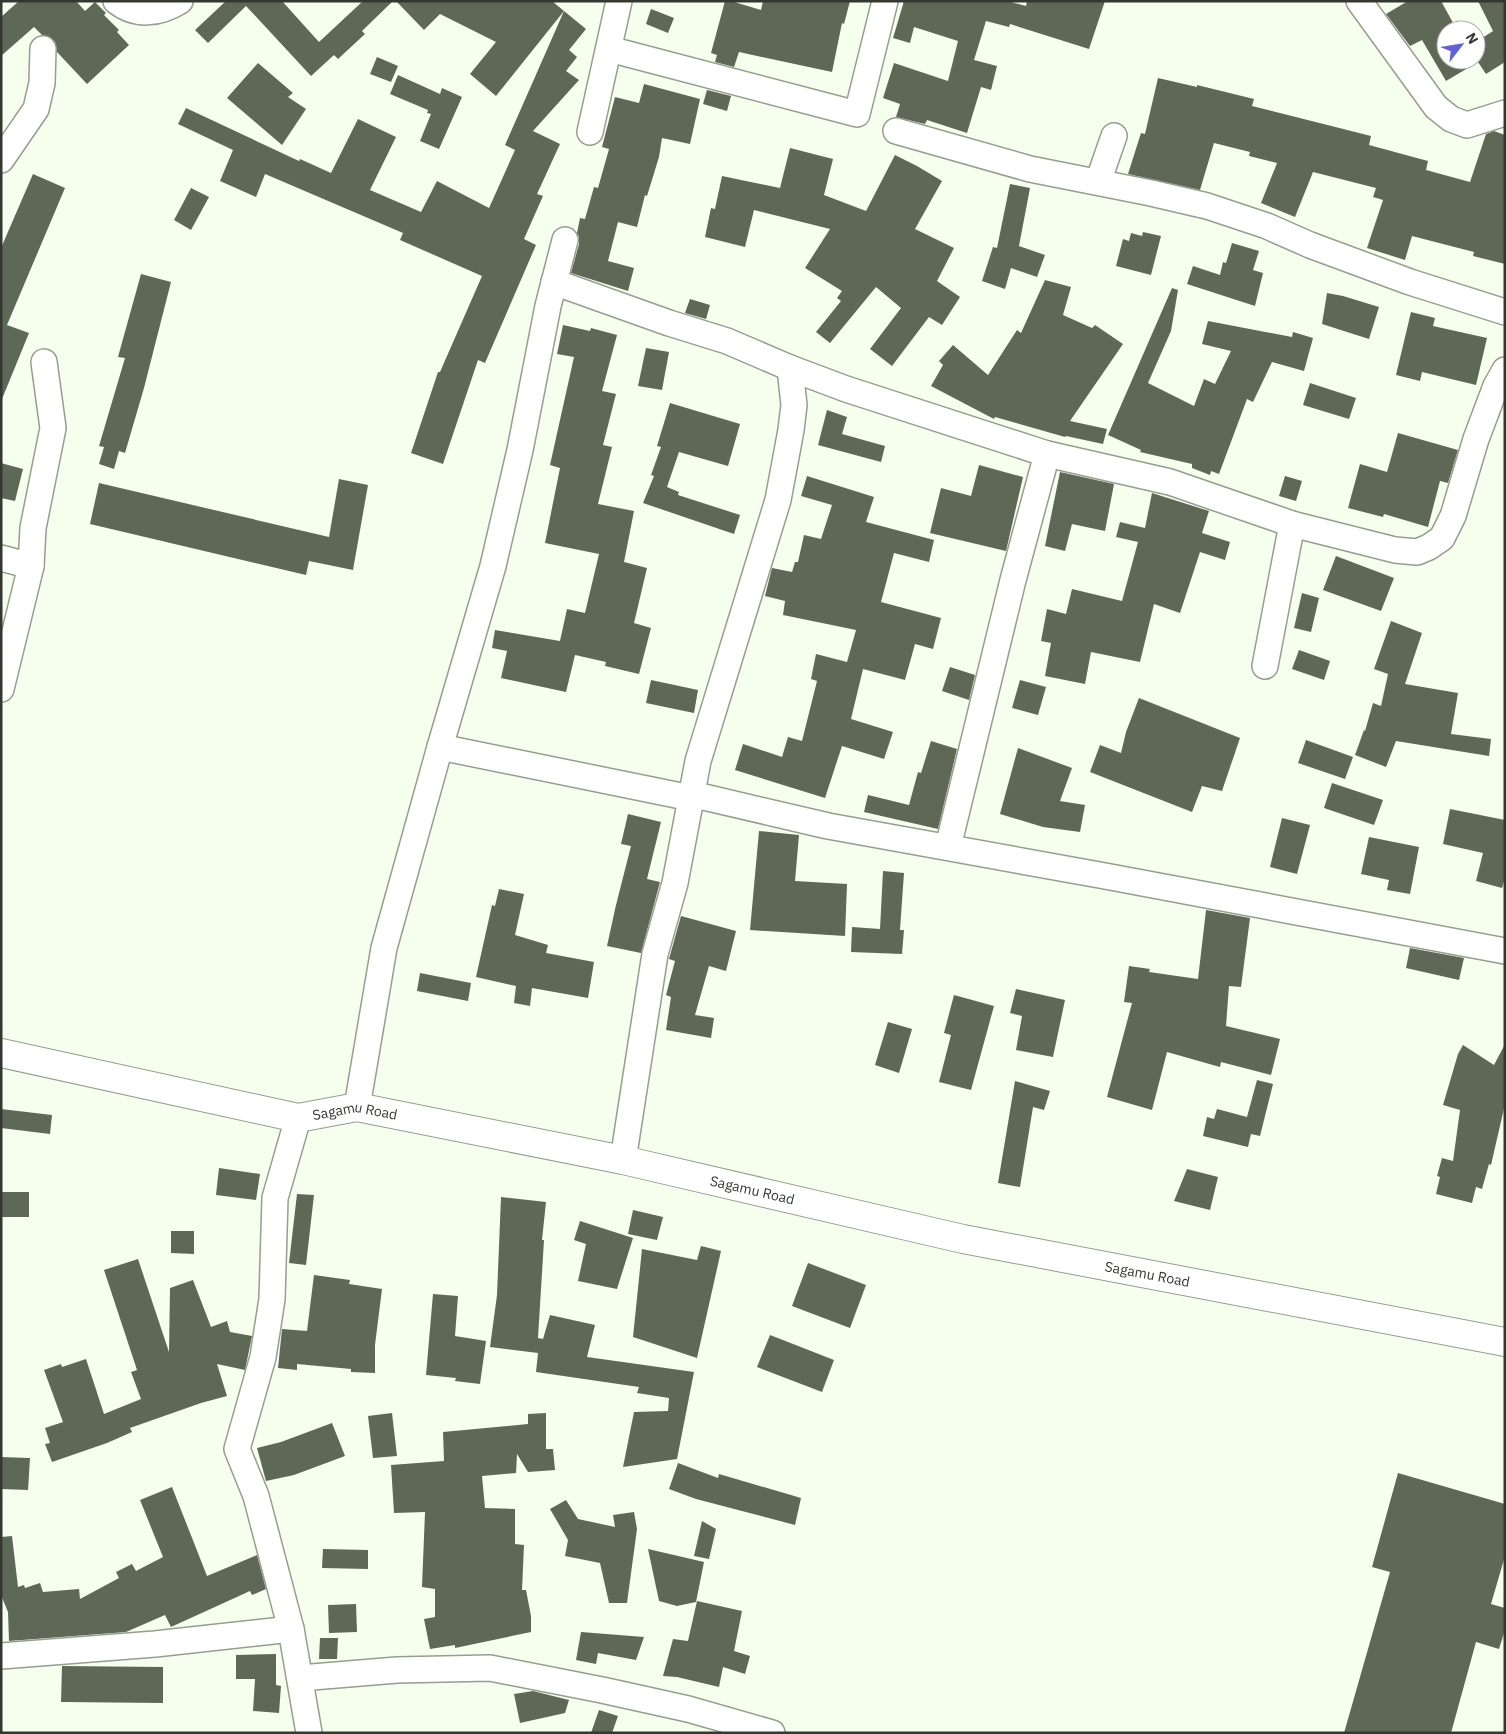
<svg xmlns="http://www.w3.org/2000/svg" width="1506" height="1734" viewBox="0 0 1506 1734" font-family="'IBM Plex Sans',sans-serif">
<rect width="100%" height="100%" fill="#f6ffee"/>
<g fill="#5f6856">
<polygon points="19,1 76,1 85,11 95,2 106,13 104,15 119,30 117,32 129,45 87,84 57,52 55,42 50,37 42,35 34,27 1,56 1,17"/>
<polygon points="226,1 282,1 319,42 363,1 393,1 362,31 365,34 338,59 334,55 311,76 246,6 208,43 195,30"/>
<polygon points="396,1 552,1 564,11 496,96 470,74 496,42 440,14 424,30"/>
<polygon points="725,1 731,1 761,10 763,1 850,1 844,24 842,23 832,72 739,52 734,67 715,62 717,55 711,53"/>
<polygon points="904,1 1007,1 1026,6 1027,1 1105,1 1089,49 1010,24 1009,27 986,21 974,60 997,66 991,90 981,87 967,133 927,120 925,124 896,117 900,104 883,98 894,63 948,81 958,41 914,27 910,43 893,38"/>
<polygon points="1408,1 1441,1 1457,30 1446,30 1446,60 1476,60 1476,42 1493,31 1478,1 1505,1 1505,62 1486,74 1478,62 1446,81 1422,40 1410,46 1386,14"/>
<polygon points="651,9 674,18 668,33 646,24"/>
<polygon points="564,11 586,29 569,50 577,57 566,71 579,80 533,131 560,144 537,194 543,196 524,239 536,245 485,363 478,360 443,464 411,453 438,372 440,372 482,276 400,240 403,233 265,174 256,197 220,181 233,150 178,124 186,108 299,161 300,159 331,173 358,119 396,137 370,190 421,212 437,181 489,208 515,150 505,145"/>
<polygon points="377,57 398,66 391,82 370,74"/>
<polygon points="258,63 293,93 288,97 306,109 282,145 227,98"/>
<polygon points="398,75 440,94 442,88 462,97 439,149 420,141 431,114 427,113 428,110 390,94"/>
<polygon points="1158,78 1197,87 1197,85 1254,99 1252,106 1371,136 1369,145 1428,161 1426,170 1470,182 1486,134 1494,131 1505,135 1505,264 1473,256 1474,252 1412,236 1405,260 1367,248 1383,200 1373,197 1376,188 1313,172 1295,217 1261,203 1277,163 1249,156 1250,152 1214,143 1200,190 1128,174 1141,133 1145,134"/>
<polygon points="644,84 700,99 690,144 662,138 659,157 647,196 645,195 637,227 618,222 608,261 634,268 628,291 571,273 579,244 579,237 577,233 580,218 585,219 594,187 598,188 609,149 602,147 615,97 639,103"/>
<polygon points="707,90 731,96 727,111 703,104"/>
<polygon points="790,148 833,159 824,195 866,211 895,155 917,166 942,181 915,229 954,248 937,281 960,297 942,325 929,317 892,366 870,349 901,308 876,287 830,343 816,332 841,301 837,298 842,291 805,268 830,229 754,210 745,247 705,237 711,208 715,209 722,176 780,188"/>
<polygon points="33,174 65,188 7,325 29,333 2,399 1,248"/>
<polygon points="1010,184 1030,188 1019,246 1045,255 1037,277 1011,268 1005,289 982,281 993,247 997,248"/>
<polygon points="191,188 209,197 191,230 174,220"/>
<polygon points="1143,232 1161,236 1151,275 1116,266 1123,239 1129,241 1131,233 1142,236"/>
<polygon points="1232,243 1259,251 1253,270 1263,273 1255,306 1187,284 1193,266 1220,275 1223,262 1226,263"/>
<polygon points="141,274 171,282 144,388 125,453 119,451 114,469 99,464 104,447 99,446 125,358 118,357"/>
<polygon points="1045,280 1071,287 1063,315 1092,328 1095,325 1123,344 1070,421 1107,429 1103,444 1066,436 1065,437 995,417 994,419 931,386 943,365 939,361 953,345 988,375 1017,330 1021,333"/>
<polygon points="1172,288 1178,290 1171,331 1148,383 1194,406 1204,379 1215,384 1231,351 1202,344 1208,321 1292,337 1293,332 1313,338 1304,371 1272,362 1253,402 1247,399 1219,474 1211,471 1210,475 1192,468 1192,464 1140,452 1141,450 1108,435"/>
<polygon points="1327,293 1343,296 1379,307 1369,339 1322,324"/>
<polygon points="690,299 710,305 706,319 685,313"/>
<polygon points="1411,312 1435,318 1433,326 1487,338 1476,385 1422,372 1420,381 1396,375"/>
<polygon points="563,325 590,331 591,328 617,335 602,391 616,394 603,445 612,447 598,504 634,511 624,562 647,568 634,623 651,628 639,674 605,666 606,662 575,655 566,692 501,678 507,651 492,648 495,630 560,641 567,609 585,613 599,554 545,543 560,468 550,465 574,357 557,354"/>
<polygon points="646,348 669,352 662,390 638,386"/>
<polygon points="1310,383 1356,398 1349,419 1303,405"/>
<polygon points="670,403 740,424 728,466 679,452 667,487 679,492 678,495 740,515 734,534 643,503 654,476 651,475 661,447 657,446"/>
<polygon points="827,410 847,417 842,434 885,446 881,462 818,445"/>
<polygon points="1398,433 1458,450 1448,483 1440,481 1428,527 1384,514 1383,517 1348,508 1360,464 1387,472"/>
<polygon points="1,463 23,469 15,501 1,498"/>
<polygon points="979,465 1023,477 1006,551 930,533 941,488 971,496"/>
<polygon points="1060,472 1114,484 1105,531 1072,524 1065,551 1045,546"/>
<polygon points="807,476 874,497 866,522 934,540 929,562 894,553 881,602 941,618 933,649 915,644 905,680 863,669 851,719 893,732 884,759 842,746 825,798 735,770 743,744 782,757 788,737 802,741 817,681 811,679 816,654 847,662 856,630 783,615 785,601 765,596 772,568 792,572 795,562 798,562 804,535 821,539 832,505 801,496"/>
<polygon points="1285,476 1302,481 1296,501 1279,496"/>
<polygon points="339,479 368,485 353,570 309,561 306,575 90,524 99,483 329,537"/>
<polygon points="1152,493 1209,511 1202,533 1230,542 1225,560 1200,552 1180,613 1154,604 1140,662 1091,652 1085,684 1045,676 1051,643 1041,641 1047,609 1066,614 1072,589 1122,601 1138,542 1116,537 1120,522 1145,528"/>
<polygon points="1336,556 1394,578 1381,611 1323,590"/>
<polygon points="1302,593 1319,598 1311,632 1294,628"/>
<polygon points="1391,621 1422,633 1405,684 1458,693 1451,734 1491,739 1489,756 1396,741 1386,767 1355,755 1364,730 1365,731 1373,703 1381,706 1388,674 1374,669"/>
<polygon points="1299,650 1330,661 1324,680 1292,669"/>
<polygon points="950,667 975,675 969,700 942,691"/>
<polygon points="651,680 698,690 694,713 646,703"/>
<polygon points="1020,680 1046,687 1038,715 1012,708"/>
<polygon points="1139,698 1240,738 1222,791 1202,786 1192,812 1090,772 1100,745 1121,753 1126,732"/>
<polygon points="1306,740 1353,757 1345,779 1298,763"/>
<polygon points="931,741 957,749 938,829 864,812 868,795 909,805 918,772 921,773"/>
<polygon points="1018,748 1072,768 1060,801 1085,805 1080,832 1043,827 1000,814"/>
<polygon points="1332,783 1383,800 1374,825 1324,808"/>
<polygon points="1450,809 1505,820 1505,878 1502,888 1476,881 1483,853 1443,844"/>
<polygon points="628,814 661,822 647,879 660,882 641,953 607,946 616,905 631,846 621,844"/>
<polygon points="1282,818 1310,825 1297,874 1270,867"/>
<polygon points="759,831 799,835 795,881 847,884 845,936 750,930"/>
<polygon points="1369,837 1419,847 1410,894 1387,890 1389,880 1361,874"/>
<polygon points="883,871 904,873 900,930 904,930 902,954 851,952 852,927 880,929"/>
<polygon points="499,889 524,894 515,935 548,945 546,953 594,962 588,998 532,988 530,1006 514,1003 516,986 476,977 492,905 495,906"/>
<polygon points="1206,910 1250,918 1241,987 1229,986 1226,1026 1280,1039 1271,1075 1221,1062 1220,1067 1167,1052 1152,1110 1107,1097 1132,1003 1124,1002 1129,966 1150,969 1149,972 1198,979"/>
<polygon points="681,916 736,931 726,971 709,966 695,1015 714,1018 711,1038 666,1030 671,997 666,995 675,961 669,959"/>
<polygon points="1410,948 1464,958 1459,980 1406,968"/>
<polygon points="420,973 471,983 468,1001 417,991"/>
<polygon points="1016,989 1065,1000 1053,1057 1016,1050 1022,1016 1010,1013"/>
<polygon points="954,995 994,1006 971,1090 939,1082 951,1035 944,1033"/>
<polygon points="888,1022 912,1029 899,1073 875,1065"/>
<polygon points="1505,1044 1505,1104 1491,1165 1489,1164 1482,1189 1476,1187 1472,1203 1436,1194 1440,1177 1437,1176 1442,1158 1453,1161 1460,1110 1443,1105 1458,1054 1463,1045 1494,1065"/>
<polygon points="1257,1080 1273,1084 1260,1136 1251,1134 1248,1147 1203,1136 1207,1117 1214,1119 1217,1109 1247,1117"/>
<polygon points="1015,1081 1050,1091 1044,1110 1033,1107 1020,1187 998,1183"/>
<polygon points="1,1109 52,1115 50,1134 1,1128"/>
<polygon points="219,1168 260,1174 256,1200 216,1195"/>
<polygon points="1187,1169 1218,1177 1210,1210 1174,1201"/>
<rect x="1" y="1192" width="28" height="25"/>
<polygon points="297,1194 314,1195 306,1265 289,1263"/>
<polygon points="501,1197 546,1202 542,1240 544,1240 538,1338 543,1339 550,1315 595,1325 587,1357 694,1372 677,1459 623,1467 634,1412 668,1411 669,1398 637,1393 639,1387 536,1372 538,1353 490,1347 497,1295"/>
<polygon points="633,1210 663,1217 657,1240 628,1234"/>
<polygon points="580,1221 633,1238 617,1289 578,1281 586,1244 574,1240"/>
<polygon points="171,1231 194,1231 194,1254 171,1253"/>
<polygon points="701,1246 721,1251 697,1358 633,1337 642,1249 697,1260"/>
<polygon points="138,1259 169,1352 170,1288 193,1280 211,1327 227,1321 230,1332 252,1336 245,1370 217,1364 227,1396 201,1403 130,1428 132,1432 107,1443 52,1462 45,1444 50,1443 45,1428 63,1422 44,1370 61,1364 62,1367 86,1359 104,1414 141,1399 131,1372 137,1370 104,1270"/>
<polygon points="808,1263 866,1285 850,1328 792,1306"/>
<polygon points="314,1275 350,1280 349,1284 382,1289 375,1345 375,1373 351,1372 351,1369 297,1364 297,1370 278,1368 282,1329 307,1331"/>
<polygon points="433,1294 458,1296 455,1336 486,1341 480,1384 455,1381 456,1378 426,1375"/>
<polygon points="770,1335 834,1360 822,1392 757,1367"/>
<polygon points="392,1413 397,1456 373,1458 368,1416"/>
<polygon points="546,1413 546,1449 553,1449 555,1470 528,1472 517,1454 516,1473 482,1476 485,1508 515,1509 515,1544 524,1545 522,1590 526,1590 531,1616 531,1632 455,1648 455,1645 430,1649 424,1619 435,1617 435,1589 422,1587 425,1512 394,1513 391,1465 444,1461 443,1432 528,1424 528,1414"/>
<polygon points="332,1423 345,1456 294,1475 266,1481 257,1448 281,1442"/>
<polygon points="1,1457 30,1458 28,1490 1,1489"/>
<polygon points="678,1463 718,1478 719,1474 801,1498 795,1525 696,1499 669,1489"/>
<polygon points="1398,1473 1505,1504 1505,1556 1491,1604 1505,1608 1505,1630 1499,1649 1476,1642 1451,1733 1344,1733 1390,1572 1372,1567"/>
<polygon points="172,1487 207,1576 257,1555 266,1589 252,1595 250,1591 171,1627 165,1615 126,1632 9,1641 8,1612 1,1595 1,1537 12,1536 18,1587 24,1585 25,1588 40,1583 43,1592 79,1589 80,1599 119,1578 116,1572 132,1564 136,1571 163,1557 140,1500"/>
<polygon points="566,1500 578,1519 615,1527 613,1515 634,1512 637,1529 627,1603 609,1603 600,1563 565,1556 568,1540 550,1509"/>
<polygon points="702,1521 716,1529 709,1559 694,1556"/>
<polygon points="323,1549 368,1550 368,1569 322,1568"/>
<polygon points="648,1549 704,1562 696,1602 677,1606 659,1601"/>
<polygon points="697,1601 742,1611 734,1651 750,1656 745,1674 723,1667 719,1687 677,1677 663,1676 673,1639 688,1641"/>
<polygon points="356,1604 357,1632 329,1633 328,1605"/>
<polygon points="581,1632 644,1637 636,1660 598,1653 596,1664 576,1660"/>
<polygon points="320,1638 338,1638 337,1659 319,1659"/>
<polygon points="276,1654 276,1685 281,1686 279,1713 253,1711 255,1679 236,1679 236,1655"/>
<polygon points="62,1666 163,1667 163,1703 61,1702"/>
<polygon points="533,1691 569,1700 565,1713 520,1723 514,1694"/>
<polygon points="599,1710 618,1716 612,1733 591,1733"/>
</g>
<g fill="none" stroke-linecap="round" stroke-linejoin="round">
<g stroke="#959f8c" stroke-width="28">
<g id="minor">
<path d="M116 1C136 17 159 14 180 1"/>
<polyline points="1359,1 1436,107 1451,119 1467,125 1505,113"/>
<polyline points="609,49 857,114 885,1"/>
<polyline points="896,131 1030,169 1151,193 1207,206 1267,226 1310,245 1410,282 1505,312"/>
<polyline points="590,132 619,1"/>
<polyline points="1,160 36,109 42,83 43,49"/>
<polyline points="1098,182 1114,136"/>
<polyline points="554,282 669,323 727,341 790,368 846,389 1047,454 1170,482 1292,524 1395,550 1417,552 1429,547 1442,538 1453,516 1476,439 1496,386 1505,370"/>
<polyline points="1,558 31,566"/>
<polyline points="1265,666 1292,524"/>
<polyline points="1,689 31,566 33,528 53,428 44,362"/>
<polyline points="440,747 691,798 704,797 828,826 1105,876 1505,951"/>
<polyline points="948,847 1013,580 1047,454"/>
<polyline points="357,1107 384,948 440,747 493,566 520,450 548,306 565,240"/>
<polyline points="298,1118 275,1198 272,1299 263,1357 237,1449 256,1496 291,1629 309,1733"/>
<polyline points="623,1160 655,954 675,883 698,761 778,500 791,430 794,405 790,368"/>
<polyline points="1,1656 155,1644 291,1629"/>
<polyline points="300,1678 397,1670 490,1668 602,1690 688,1709 772,1733"/>
</g>
</g>
<g stroke="#959f8c" stroke-width="30">
<g id="highway">
<path id="s1" d="M1 1053 298 1118 357 1107 623 1160 963 1239 1505 1342"/>
</g>
</g>
<use href="#minor" stroke="#fff" stroke-width="25"/>
<use href="#highway" stroke="#fff" stroke-width="28"/>
</g>
<g text-anchor="middle" dominant-baseline="central" stroke-width="5" stroke-linejoin="round" paint-order="stroke">
<g font-size="14" fill="#343830" stroke="#fff">
<text stroke="none"><textPath href="#s1" startOffset="362">Sagamu Road</textPath></text>
<text stroke="none"><textPath href="#s1" startOffset="768">Sagamu Road</textPath></text>
<text stroke="none"><textPath href="#s1" startOffset="1172">Sagamu Road</textPath></text>
</g>
</g>
<rect width="1506" height="1734" fill="none" stroke="#343830" stroke-width="5"/>
<g transform="translate(1461 45) rotate(59)"><circle r="24" fill="#ffffff" stroke="#aeafac"/>
<path d="M0-4L9 19L0 12L-9 19Z" fill="#6261d9"/>
<text y="-8" font-size="14" font-weight="bold" text-anchor="middle" fill="#343830">N</text>
</g>
</svg>
